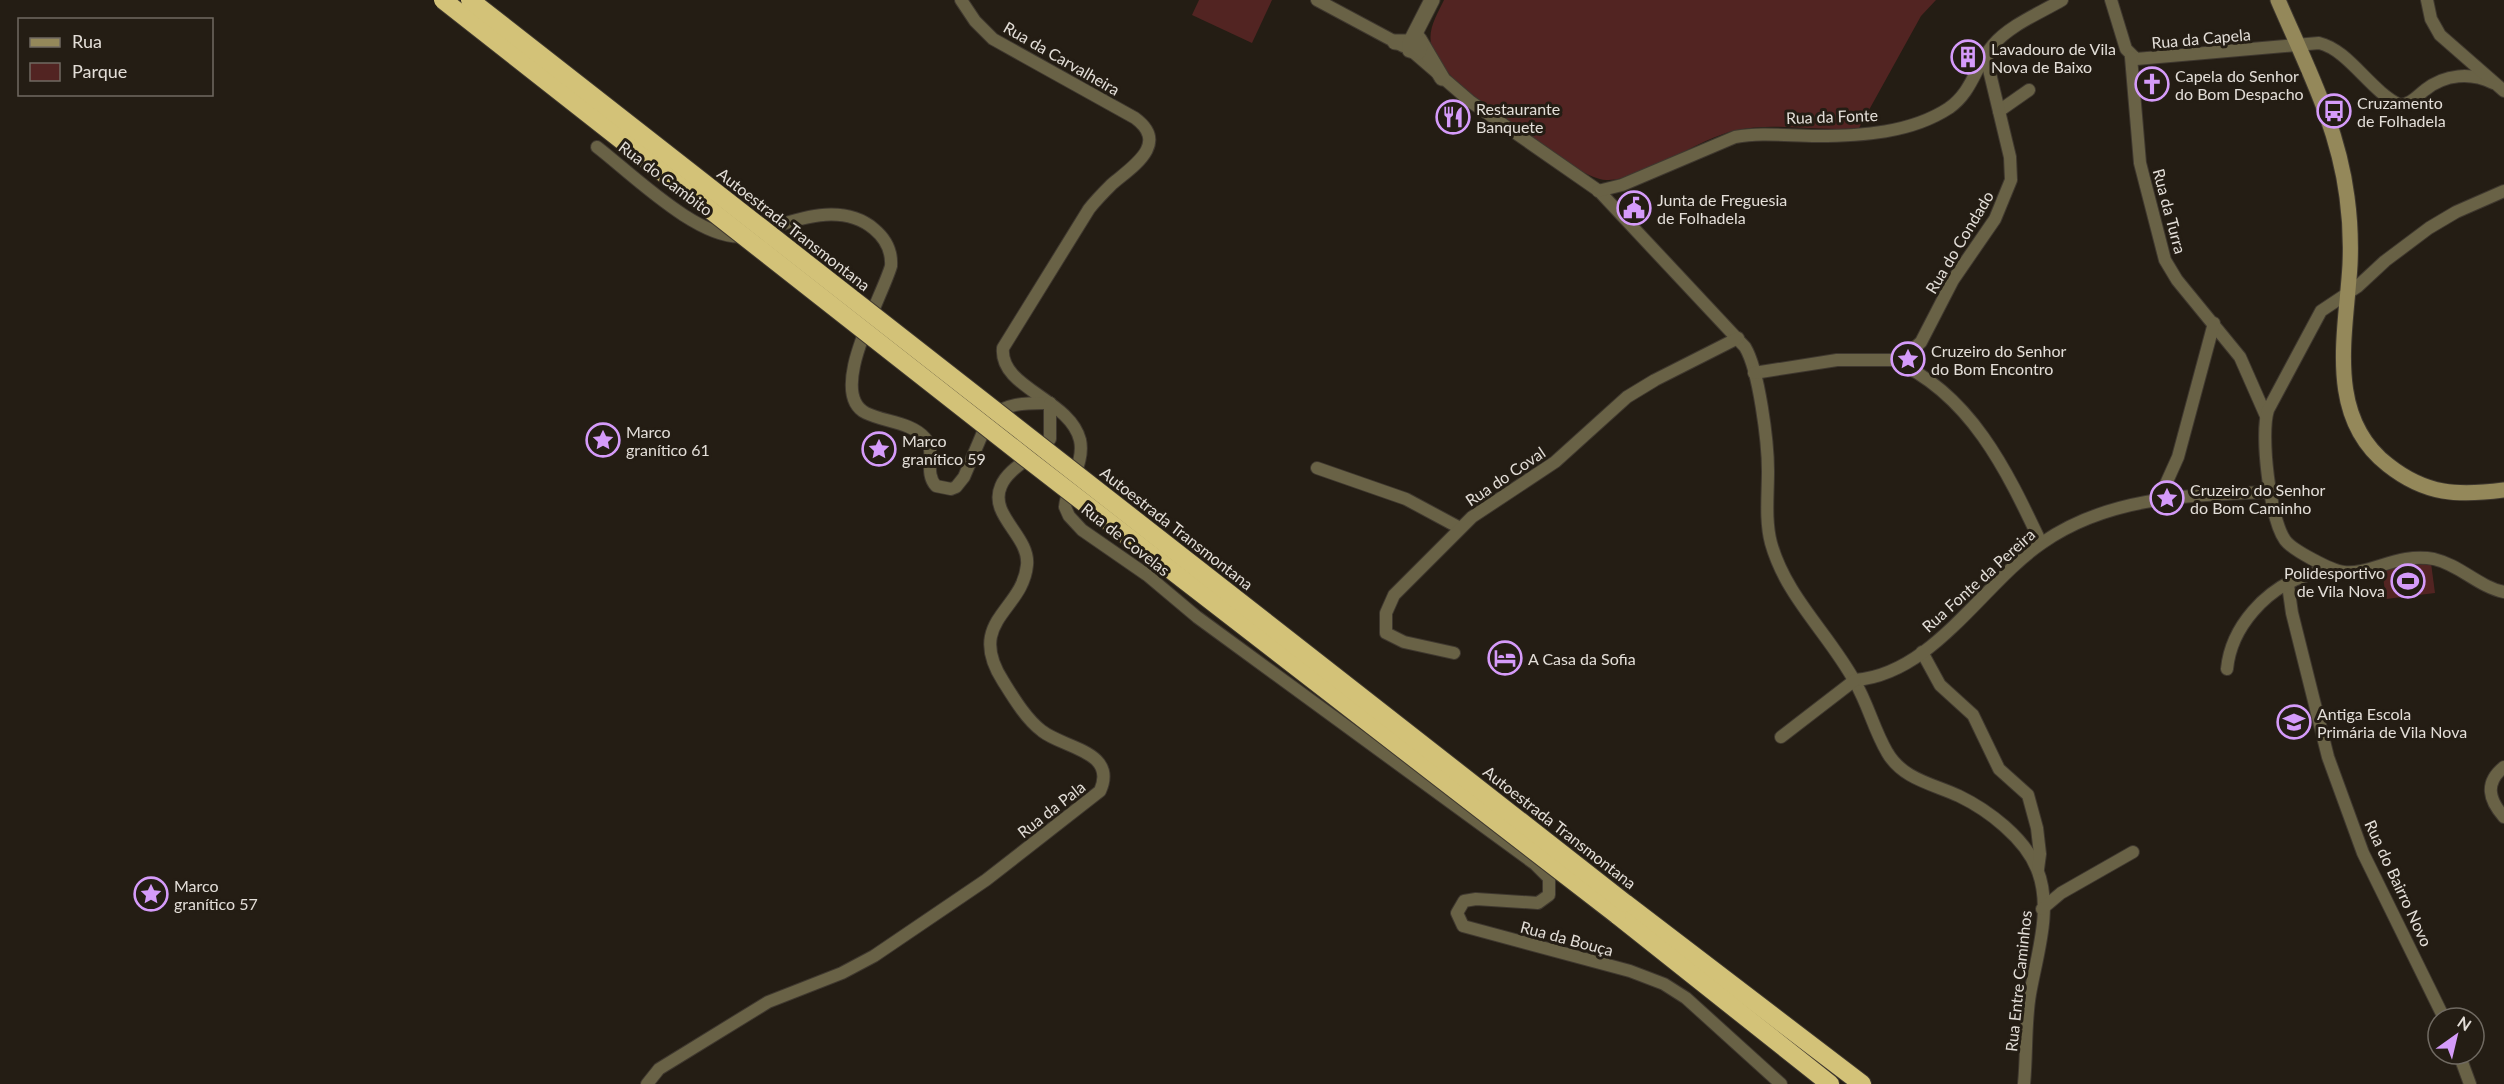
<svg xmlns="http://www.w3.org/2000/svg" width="2504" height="1084" viewBox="0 0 2504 1084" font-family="Lato,sans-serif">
<rect width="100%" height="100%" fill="#241d14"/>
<g fill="#522422">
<polygon points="1199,0 1272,0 1252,43 1192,15"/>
<path d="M1444 0H1936L1921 16 1859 128C1819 132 1776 122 1737 130 1698 138 1641 182 1606 180 1579 179 1475 103 1455 81 1447 71 1434 56 1431 43 1428 28 1438 13 1444 0Z"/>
<polygon points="2431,563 2435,593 2386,599 2382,569"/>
</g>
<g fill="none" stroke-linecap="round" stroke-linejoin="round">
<g stroke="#3f382f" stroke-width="14">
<g id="minor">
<path d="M961 0 975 21 993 39 1135 118C1170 144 1132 167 1112 184 1104 192 1096 200 1089 209L1003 348C999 388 1070 399 1080 440 1085 463 1067 484 1065 507L1069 516 1082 530 1147 575 1197 617 1535 864 1549 878V895L1538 903 1476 899 1464 901 1457 913 1463 926 1630 971 1664 984 1686 998 1781 1084"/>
<polyline points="1317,0 1403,46"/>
<path d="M2111 0 2126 49 2136 59 2319 43C2349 50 2370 91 2400 105 2411 104 2417 96 2425 90 2445 74 2471 72 2493 83"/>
<polyline points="2427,0 2431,19 2440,35 2504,91"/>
<path d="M1413 52 1471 102 1599 191 1745 347C1759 370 1768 442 1768 471 1768 495 1765 520 1771 543 1786 597 1829 634 1855 682 1868 704 1874 730 1887 752 1902 779 1933 784 1959 796 1988 810 2025 838 2037 869 2053 908 2037 954 2030 994 2025 1023 2027 1054 2024 1084"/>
<polyline points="2131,57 2140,163 2165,260 2177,280 2240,357 2266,416"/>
<polyline points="1999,111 2029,90"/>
<path d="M597 147C631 173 701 243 745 236"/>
<path d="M1598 191 1622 185 1735 137C1762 132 1789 136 1817 136 1861 136 1911 133 1949 108 1973 91 1975 66 1993 45 2010 25 2040 13 2062 0"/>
<path d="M2504 191 2456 212 2429 228 2385 261 2357 287 2321 311 2268 410C2260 434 2270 519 2285 540 2292 550 2332 571 2344 572 2370 575 2399 552 2434 559 2460 565 2479 587 2504 592"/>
<path d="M762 231C796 219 842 202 874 229 886 239 892 251 891 266 882 298 826 393 866 413 884 422 911 422 925 438 937 452 923 472 936 486L951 489 956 487 964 477 989 418C1006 402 1028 403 1050 403"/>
<path d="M1893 360C1971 394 2007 471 2041 543"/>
<polyline points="1754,373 1837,360 1893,360 1910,352 1921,342 1953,280 1995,219 2011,180 2010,157 1986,57"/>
<polyline points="1317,468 1406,499 1460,528"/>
<polyline points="2160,497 2178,457 2214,323"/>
<polyline points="2288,585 2292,613 2328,757 2363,853 2444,1018"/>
<polyline points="1922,652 1940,685 1973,715 1999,769 2028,795 2037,828 2040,854 2038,869"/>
<polyline points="1454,653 1404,642 1386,633 1386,613 1394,595 1472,517 1555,462 1627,397 1655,380 1738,338"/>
<path d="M2227 669C2231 627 2266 588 2307 575 2317 572 2328 574 2339 572"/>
<path d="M1855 680C1933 674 1982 584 2042 543 2109 496 2191 495 2269 492"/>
<polyline points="1781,737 1855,680"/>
<path d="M2504 767C2484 783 2489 800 2504 817"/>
<polyline points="2042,909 2061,893 2133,852"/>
<polyline points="2459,1054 2470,1084"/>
<path d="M647 1084 659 1069 768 1002 842 973 874 956 986 880 1100 791C1118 751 1063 748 1042 731 1026 719 1013 697 1003 681 965 621 1023 611 1027 565 1030 536 988 515 1001 486 1009 466 1037 457 1050 439V403"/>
</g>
</g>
<g stroke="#3f382f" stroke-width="17">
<g id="tertiary">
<polyline points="1419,39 1442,78"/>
<polyline points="1395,42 1419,42"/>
<polyline points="1421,44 1418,52 1410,50 1410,43 1432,0"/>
</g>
</g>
<g stroke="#3f382f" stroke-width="17">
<path id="secondary" d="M2278 0C2306 65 2338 126 2347 197 2350 219 2351 243 2350 265 2346 334 2325 416 2388 465 2426 495 2458 496 2504 490"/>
</g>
<g stroke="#3f382f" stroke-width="20">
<g id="motorway">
<polyline points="1625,903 1862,1084"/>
<polyline points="1617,915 1830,1084"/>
</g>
</g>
<use href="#minor" stroke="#696246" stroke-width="12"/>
<use href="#tertiary" stroke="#696246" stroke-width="15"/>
<use href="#secondary" stroke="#94885a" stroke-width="15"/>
<use href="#motorway" stroke="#d3c278" stroke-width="18"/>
<g stroke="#3f382f" stroke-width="20" stroke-linecap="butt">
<g id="motorway-bridge">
<polyline points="443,0 1030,461 1617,915"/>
<polyline points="470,0 1625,903"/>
</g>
</g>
<use href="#motorway-bridge" stroke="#d3c278" stroke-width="18"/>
</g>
<defs>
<g id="building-ring" transform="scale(1.725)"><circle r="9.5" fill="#241d14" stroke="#d59bfa" stroke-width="1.5"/><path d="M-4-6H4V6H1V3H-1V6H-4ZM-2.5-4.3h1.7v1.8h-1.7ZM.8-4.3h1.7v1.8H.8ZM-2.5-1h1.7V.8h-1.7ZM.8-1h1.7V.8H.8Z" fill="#d59bfa"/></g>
<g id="church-ring" transform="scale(1.725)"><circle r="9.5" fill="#241d14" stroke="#d59bfa" stroke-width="1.5"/><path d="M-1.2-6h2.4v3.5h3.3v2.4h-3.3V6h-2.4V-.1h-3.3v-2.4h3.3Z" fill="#d59bfa"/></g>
<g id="bus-ring" transform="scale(1.725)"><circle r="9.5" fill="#241d14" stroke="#d59bfa" stroke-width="1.5"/><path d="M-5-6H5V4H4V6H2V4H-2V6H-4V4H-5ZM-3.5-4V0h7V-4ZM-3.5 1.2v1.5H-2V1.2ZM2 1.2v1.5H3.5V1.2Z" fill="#d59bfa"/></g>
<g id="restaurant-ring" transform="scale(1.725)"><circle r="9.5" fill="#241d14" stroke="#d59bfa" stroke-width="1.5"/><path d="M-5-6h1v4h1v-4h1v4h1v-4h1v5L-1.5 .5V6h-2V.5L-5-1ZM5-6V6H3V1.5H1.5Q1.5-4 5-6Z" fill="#d59bfa"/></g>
<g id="civic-ring" transform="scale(1.725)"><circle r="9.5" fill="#241d14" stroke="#d59bfa" stroke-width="1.5"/><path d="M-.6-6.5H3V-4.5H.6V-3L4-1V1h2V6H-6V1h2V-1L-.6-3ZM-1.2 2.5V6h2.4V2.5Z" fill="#d59bfa"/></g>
<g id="sight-ring" transform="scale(1.725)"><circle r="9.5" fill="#241d14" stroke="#d59bfa" stroke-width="1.5"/><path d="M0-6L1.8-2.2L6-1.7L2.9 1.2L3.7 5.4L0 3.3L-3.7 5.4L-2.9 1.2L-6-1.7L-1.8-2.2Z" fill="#d59bfa"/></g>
<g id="stadium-ring" transform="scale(1.725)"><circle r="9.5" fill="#241d14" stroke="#d59bfa" stroke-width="1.5"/><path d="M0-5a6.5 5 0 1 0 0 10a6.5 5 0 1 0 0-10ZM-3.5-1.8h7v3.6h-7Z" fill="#d59bfa"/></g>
<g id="hotel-ring" transform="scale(1.725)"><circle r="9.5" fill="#241d14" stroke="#d59bfa" stroke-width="1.5"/><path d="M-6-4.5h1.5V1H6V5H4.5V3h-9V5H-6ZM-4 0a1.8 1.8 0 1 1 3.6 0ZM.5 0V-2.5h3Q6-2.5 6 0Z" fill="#d59bfa"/></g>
<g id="school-ring" transform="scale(1.725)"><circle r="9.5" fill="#241d14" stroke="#d59bfa" stroke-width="1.5"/><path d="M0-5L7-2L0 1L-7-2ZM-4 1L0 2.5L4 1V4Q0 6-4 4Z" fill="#d59bfa"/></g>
</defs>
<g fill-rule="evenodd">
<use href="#building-ring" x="1968" y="57"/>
<use href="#church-ring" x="2152" y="84"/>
<use href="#bus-ring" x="2334" y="111"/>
<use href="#restaurant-ring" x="1453" y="117"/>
<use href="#civic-ring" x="1634" y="208"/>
<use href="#sight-ring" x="1908" y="359"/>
<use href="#sight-ring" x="603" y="440"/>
<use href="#sight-ring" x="879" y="449"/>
<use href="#sight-ring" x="2167" y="498"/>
<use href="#stadium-ring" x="2408" y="581"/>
<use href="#hotel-ring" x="1505" y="658"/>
<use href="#school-ring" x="2294" y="722"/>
<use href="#sight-ring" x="151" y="894"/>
</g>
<g text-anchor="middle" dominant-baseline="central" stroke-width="6" stroke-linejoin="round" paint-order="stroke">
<g font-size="16" fill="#e3ded8" stroke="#241d14">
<text transform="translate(2201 38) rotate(-5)">Rua da Capela</text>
<text transform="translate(1062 58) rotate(30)">Rua da Carvalheira</text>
<text transform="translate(1832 116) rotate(-2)">Rua da Fonte</text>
<text transform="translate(666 178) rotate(37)">Rua do Cambito</text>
<text transform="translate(2170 211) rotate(75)">Rua da Turra</text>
<text transform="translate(794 229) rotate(38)">Autoestrada Transmontana</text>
<text transform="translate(1959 242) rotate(-59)">Rua do Condado</text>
<text transform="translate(1505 476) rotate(-34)">Rua do Coval</text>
<text transform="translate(1177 528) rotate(38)">Autoestrada Transmontana</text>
<text transform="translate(1126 539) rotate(38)">Rua de Covelas</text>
<text transform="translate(1978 580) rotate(-42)">Rua Fonte da Pereira</text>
<text transform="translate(1051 809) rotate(-38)">Rua da Pala</text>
<text transform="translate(1560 827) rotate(38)">Autoestrada Transmontana</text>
<text transform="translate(2399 883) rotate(65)">Rua do Bairro Novo</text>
<text transform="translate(1567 938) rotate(15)">Rua da Bouça</text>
<text transform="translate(2018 981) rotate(-84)">Rua Entre Caminhos</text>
</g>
<g font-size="16" fill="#e3ded8" stroke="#241d14" text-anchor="start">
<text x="1991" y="48">Lavadouro de Vila<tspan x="1991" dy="18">Nova de Baixo</tspan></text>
<text x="2175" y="75">Capela do Senhor<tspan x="2175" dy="18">do Bom Despacho</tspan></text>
<text x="2357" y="102">Cruzamento<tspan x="2357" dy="18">de Folhadela</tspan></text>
<text x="1476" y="108">Restaurante<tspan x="1476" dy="18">Banquete</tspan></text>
<text x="1657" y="199">Junta de Freguesia<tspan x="1657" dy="18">de Folhadela</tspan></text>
<text x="1931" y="350">Cruzeiro do Senhor<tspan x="1931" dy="18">do Bom Encontro</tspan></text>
<text x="626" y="431">Marco<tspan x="626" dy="18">granítico 61</tspan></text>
<text x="902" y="440">Marco<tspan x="902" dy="18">granítico 59</tspan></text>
<text x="2190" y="489">Cruzeiro do Senhor<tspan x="2190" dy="18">do Bom Caminho</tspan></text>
<text x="2385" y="572" text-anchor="end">Polidesportivo<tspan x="2385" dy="18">de Vila Nova</tspan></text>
<text x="1528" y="658">A Casa da Sofia</text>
<text x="2317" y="713">Antiga Escola<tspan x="2317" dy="18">Primária de Vila Nova</tspan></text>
<text x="174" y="885">Marco<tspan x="174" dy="18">granítico 57</tspan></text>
</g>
</g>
<rect x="18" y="18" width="195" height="78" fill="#241d14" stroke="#706a62" stroke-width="1.5"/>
<rect x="30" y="38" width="30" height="9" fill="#94885a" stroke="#706a62" stroke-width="1.5"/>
<text x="72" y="48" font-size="18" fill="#e3ded8">Rua</text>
<rect x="30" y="63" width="30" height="18" fill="#522422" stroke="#706a62" stroke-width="1.5"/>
<text x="72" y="78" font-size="18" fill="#e3ded8">Parque</text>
<g transform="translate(2456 1036) rotate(34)"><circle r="28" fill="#241d14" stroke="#706a62" stroke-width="1.5"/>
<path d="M0-4.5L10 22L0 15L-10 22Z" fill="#d59bfa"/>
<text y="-9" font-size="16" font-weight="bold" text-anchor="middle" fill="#e3ded8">N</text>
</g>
</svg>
